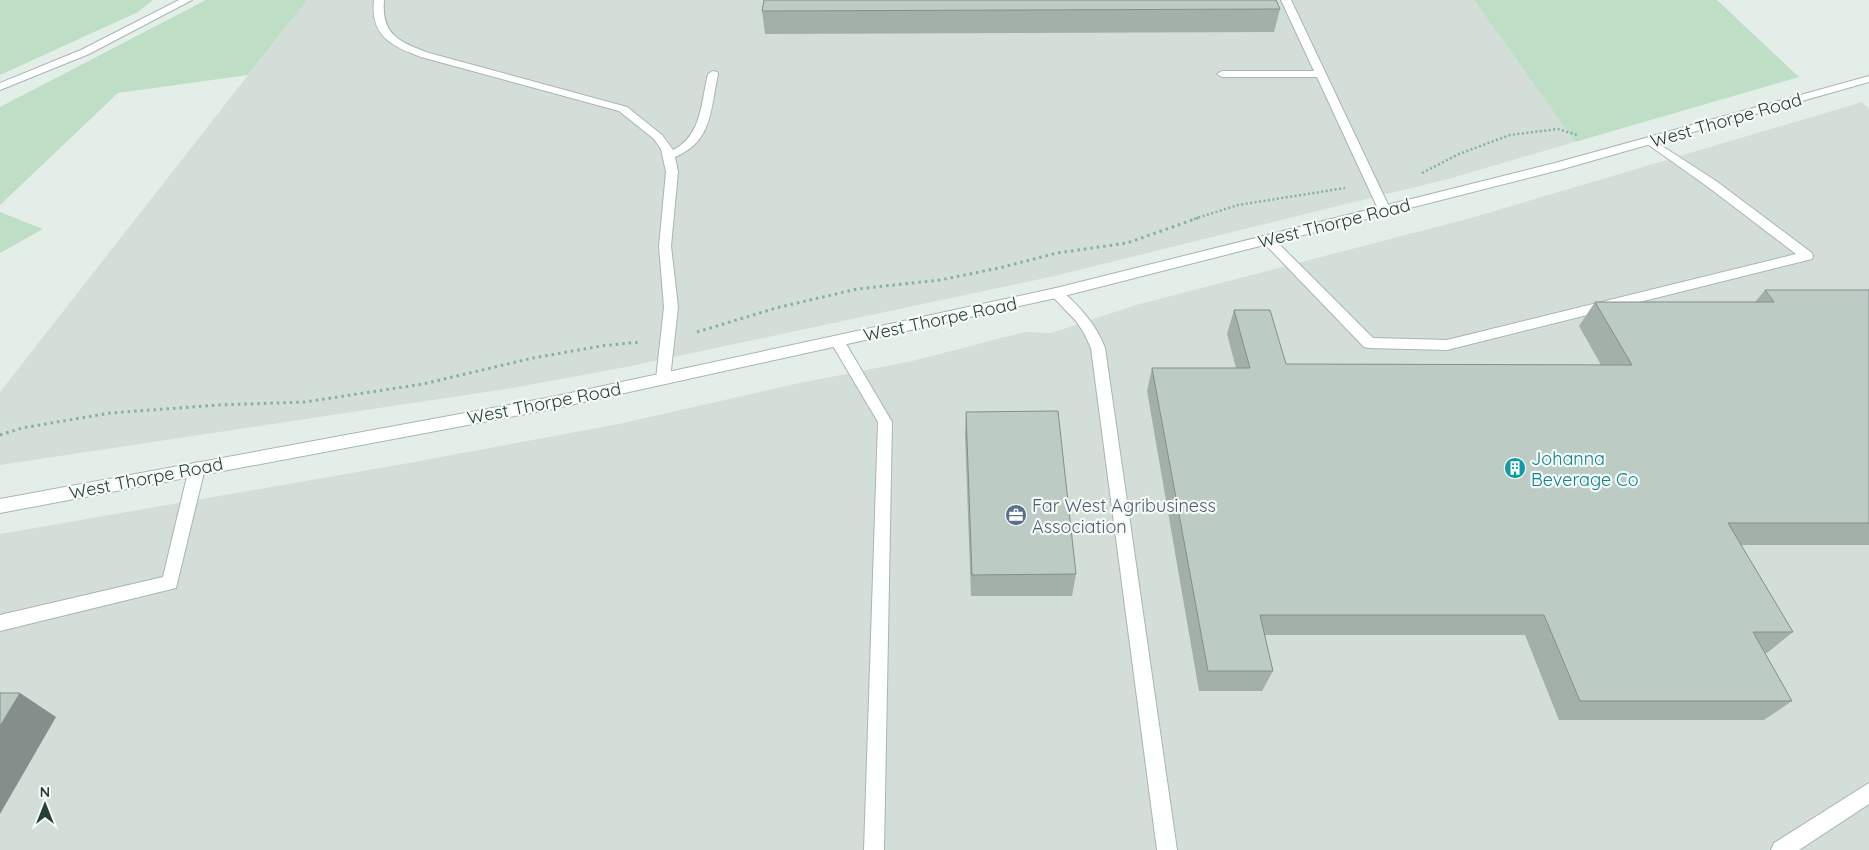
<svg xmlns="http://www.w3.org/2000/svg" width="1869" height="850" viewBox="0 0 1869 850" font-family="Quicksand,sans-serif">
<rect width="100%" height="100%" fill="#e4eee9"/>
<g fill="#d3ded8">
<polygon points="307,0 1474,0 1575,142 1448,179 1050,277 626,367 506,389 0,465 0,392"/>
<polygon points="1862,102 1869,109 1869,850 0,850 0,534 409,463 619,424 795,384 912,361 1025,332 1051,333 1136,305 1471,218"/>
</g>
<g fill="#bedec6">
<polygon points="0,0 153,0 138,12 0,75"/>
<polygon points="206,0 307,0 248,75 118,93 0,205 0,107"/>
<polygon points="1474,0 1717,0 1799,77 1575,142"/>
<polygon points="0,212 43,229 0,253"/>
</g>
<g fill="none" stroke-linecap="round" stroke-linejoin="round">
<g stroke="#a7b6b0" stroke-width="2">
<g id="service">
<path d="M374 0H384C381 35 400 42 429 53L627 107 662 135 673 150C702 136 701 102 708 74L713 71 717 72 718 74C710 110 713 141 675 157L678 172 671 246 678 307 670 379 668 383 663 384 658 383 656 379 664 307 659 246 666 172 661 149 654 139 619 111 421 57C391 46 370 36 374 0Z"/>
<polygon points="1281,0 1291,0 1391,211 1389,214 1385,215 1379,211 1317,77 1222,77 1217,74 1222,71 1314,71"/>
<polygon points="1650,138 1716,181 1812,253 1813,256 1812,259 1447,350 1369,348 1364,347 1261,240 1267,236 1272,237 1373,338 1447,340 1796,254 1708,187 1646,143 1644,141"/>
<path d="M1056 288 1061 290C1080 307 1096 324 1105 348L1177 850H1157L1091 348 1084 333 1076 321 1049 293 1051 290Z"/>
<polygon points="837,336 842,337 892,422 884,850 864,850 878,422 830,341 832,337"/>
<polygon points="197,462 202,464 205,468 176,588 0,631 0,615 163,577 189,468 192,464"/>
<polygon points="1869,783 1869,804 1799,850 1771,850 1774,843"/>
</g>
</g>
<g stroke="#a7b6b0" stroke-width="2">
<polygon id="minor" points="179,0 192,0 89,54 0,90 0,83 81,50"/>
</g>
<g stroke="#a7b6b0" stroke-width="2">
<polygon id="tertiary" points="1869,76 1869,82 1563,169 1056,298 552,409 0,513 0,499 552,397 1056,288 1555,163"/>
</g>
<g stroke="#85b1a2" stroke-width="2.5" stroke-dasharray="2 2.5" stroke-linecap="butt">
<polyline points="1422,173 1459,154 1510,135 1558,129 1577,135"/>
<polyline points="1194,219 1238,205 1345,188"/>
</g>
<g stroke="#85b1a2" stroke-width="3" stroke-dasharray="2.5 4" stroke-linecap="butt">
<polyline points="697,332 776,308 857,289 940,280 999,268 1057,253 1127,243 1198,218"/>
<polyline points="0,435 22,428 110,413 219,405 305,402 423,384 533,358 601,346 639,342"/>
</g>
<use href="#service" fill="#fff" fill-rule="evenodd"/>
<use href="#minor" fill="#fff" fill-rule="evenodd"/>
<use href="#tertiary" fill="#fff" fill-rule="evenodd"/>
</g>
<g fill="#a3afa9">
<polygon points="1280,9 1274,32 765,34 762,11"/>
<polygon points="1765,290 1869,290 1869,545 1741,545 1793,632 1767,653 1765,653 1792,701 1764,720 1559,720 1525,635 1264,635 1273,671 1262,691 1199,691 1147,391 1152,368 1236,368 1227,334 1234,310 1286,364 1601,365 1579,326 1595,302 1755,302"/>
<polygon points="966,412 1076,574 1072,596 971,596 965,435"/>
</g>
<polygon fill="#848e8a" points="20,693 56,717 0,814 0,726"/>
<g fill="#bdcbc5" stroke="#848e8a">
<polygon points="764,0 1276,0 1280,9 762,11"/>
<polygon points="1765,290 1869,290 1869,523 1728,523 1793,632 1753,632 1792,701 1580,701 1544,615 1260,615 1273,671 1208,671 1152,368 1250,368 1234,310 1270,310 1286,364 1632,365 1595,302 1774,302"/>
<polygon points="1058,411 1076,574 972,575 966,412"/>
<polygon points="0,693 20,693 0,726"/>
</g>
<defs>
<g id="building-disc" transform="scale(1.125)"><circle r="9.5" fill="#0f9aa8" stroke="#f5faf7"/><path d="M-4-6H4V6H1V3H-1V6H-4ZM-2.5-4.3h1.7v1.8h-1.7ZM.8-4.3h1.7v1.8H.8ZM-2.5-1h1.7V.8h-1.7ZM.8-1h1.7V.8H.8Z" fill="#fff"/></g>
<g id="office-disc" transform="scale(1.125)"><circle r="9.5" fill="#5c6f8a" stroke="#f5faf7"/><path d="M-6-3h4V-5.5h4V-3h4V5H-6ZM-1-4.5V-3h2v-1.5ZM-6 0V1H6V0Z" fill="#fff"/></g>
</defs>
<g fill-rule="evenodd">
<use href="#building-disc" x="1515" y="468"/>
<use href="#office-disc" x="1016" y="515"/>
</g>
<g text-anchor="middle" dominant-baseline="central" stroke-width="4.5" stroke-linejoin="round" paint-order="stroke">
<g font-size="18" fill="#243f37" stroke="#f5faf7">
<text transform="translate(1726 120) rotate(-16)">West Thorpe Road</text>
<text transform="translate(1334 223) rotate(-14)">West Thorpe Road</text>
<text transform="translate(940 319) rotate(-12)">West Thorpe Road</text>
<text transform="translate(544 403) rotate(-11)">West Thorpe Road</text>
<text transform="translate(146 478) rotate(-11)">West Thorpe Road</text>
</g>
<g font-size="18" fill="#0d838f" stroke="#f5faf7" text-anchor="start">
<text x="1531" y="458">Johanna<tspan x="1531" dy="21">Beverage Co</tspan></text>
</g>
<g font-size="18" fill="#4e5e75" stroke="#f5faf7" text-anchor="start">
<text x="1032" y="505">Far West Agribusiness<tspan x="1032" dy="21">Association</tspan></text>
</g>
</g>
<g transform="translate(45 805)" stroke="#f5faf7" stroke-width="4" paint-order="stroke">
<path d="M0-4L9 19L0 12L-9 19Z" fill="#243f37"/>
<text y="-8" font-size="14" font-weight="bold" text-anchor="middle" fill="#243f37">N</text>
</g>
</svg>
